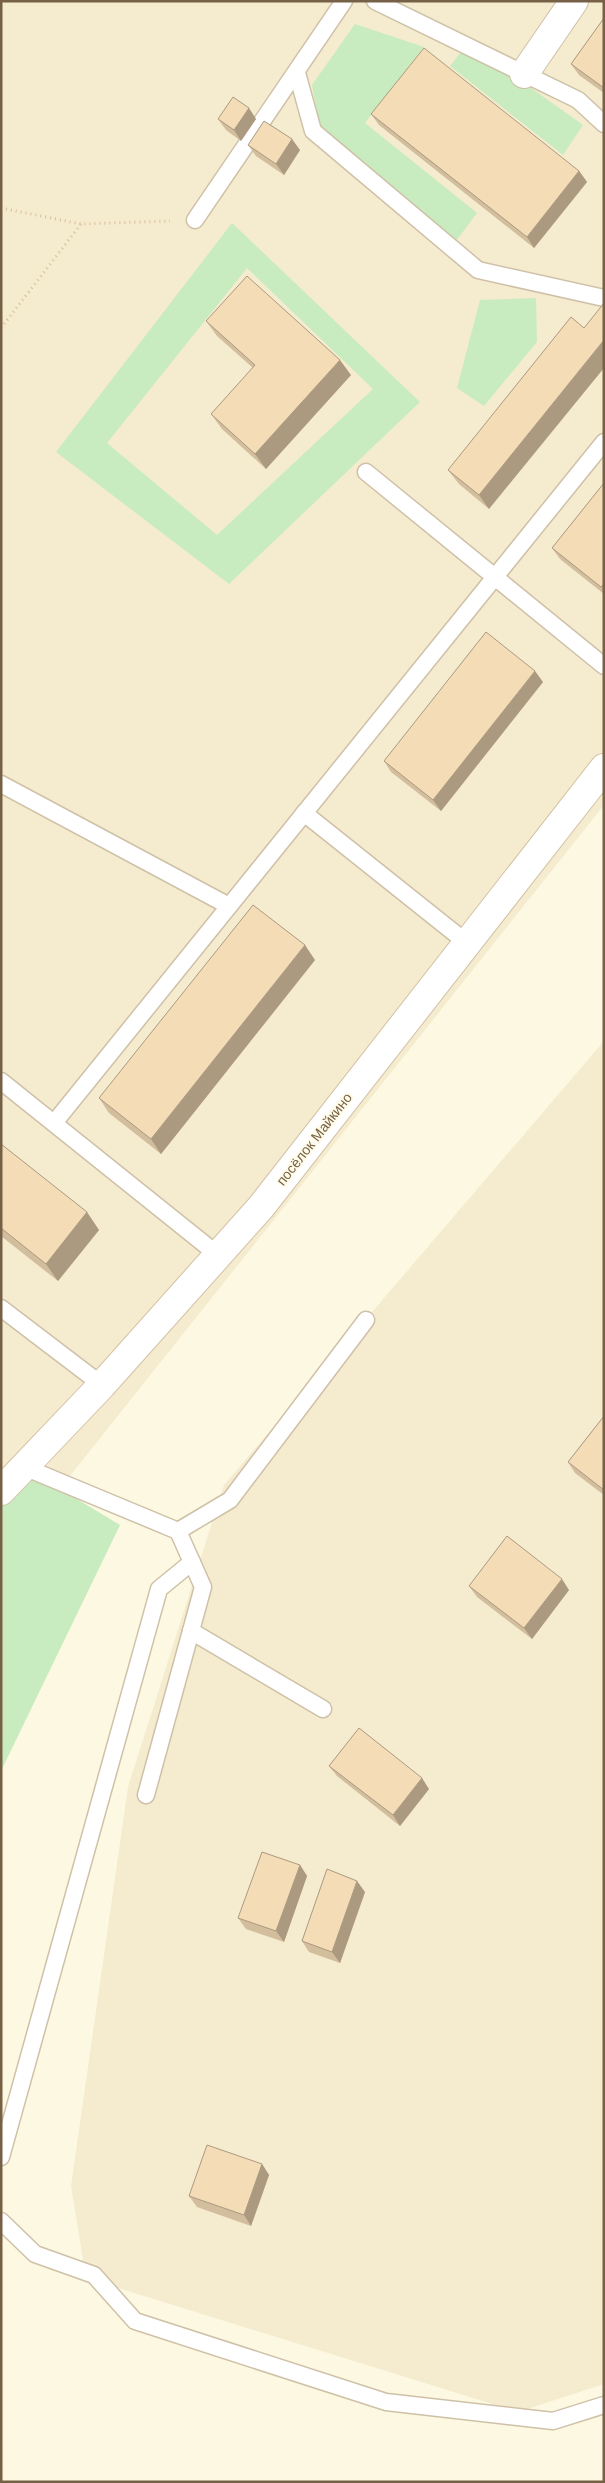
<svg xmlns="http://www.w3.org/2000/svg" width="605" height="2483" viewBox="0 0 605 2483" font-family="'DM Sans',sans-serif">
<rect width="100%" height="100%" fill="#fdf8e1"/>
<g fill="#f5ebcf">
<polygon points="1,1 604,1 604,805 46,1506 1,1535"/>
<polygon points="604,1041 604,2384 518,2412 86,2278 71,2186 128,1787 224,1485"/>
</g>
<g fill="#c8ecbf" fill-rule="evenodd">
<polygon points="355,24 424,47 365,123 477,213 456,241 320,129 312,85"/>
<polygon points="468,43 583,125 563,155 450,66"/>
<path d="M232 223 420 402 229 584 56 452ZM247 268 373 389 217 535 107 443Z"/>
<polygon points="536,298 537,342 484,406 457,388 480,300"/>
<polygon points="24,1467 120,1525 1,1771 1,1491"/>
</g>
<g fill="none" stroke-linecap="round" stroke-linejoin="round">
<g stroke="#cfc1a8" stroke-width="19">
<g id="lane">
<polyline points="375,1 578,100 604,124"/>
<polyline points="297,73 313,131 478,270 604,298"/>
<polyline points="195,220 344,1"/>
<polyline points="366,472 604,666"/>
<polyline points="1,784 229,906"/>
<polyline points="304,813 467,943"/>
<polyline points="1,1081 218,1255"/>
<polyline points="54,1123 604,442"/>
<polyline points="1,1308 102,1385"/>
<polyline points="24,1467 178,1531 203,1587 146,1795"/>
<polyline points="178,1531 230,1500 366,1320"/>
<polyline points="191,1631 323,1709"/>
<polyline points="1,2157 159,1589 192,1562"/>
<polyline points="1,2221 35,2254 94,2275 135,2321 386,2402 553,2421 604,2405"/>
</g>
</g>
<g stroke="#cfc1a8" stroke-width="30">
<polyline id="street" points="524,74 574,1"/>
</g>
<g stroke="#d3c2a5" stroke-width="30">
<polyline id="secondary" points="1,1491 102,1385 261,1207 604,768"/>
</g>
<g stroke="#d9bf9b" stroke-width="3" stroke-dasharray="1 4" stroke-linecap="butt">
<polyline points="1,208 81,224 170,221"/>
<polyline points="1,328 81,224"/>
</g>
<use href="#lane" stroke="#fff" stroke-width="16"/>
<use href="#street" stroke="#fff" stroke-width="28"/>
<use href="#secondary" stroke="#fff" stroke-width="28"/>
</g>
<g fill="#d2bd9d">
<polygon points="604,18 604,93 579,75 571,64"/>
<polygon points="371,114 579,171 587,182 534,248 379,125"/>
<polygon points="218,119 256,119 241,141 226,130"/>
<polygon points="248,145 300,150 284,175 256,156"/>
<polygon points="206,321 351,375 266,469 222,429 211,414 253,368 217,336"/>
<polygon points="584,328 489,509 459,484 448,470"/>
<polygon points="604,483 604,594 560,559 552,548"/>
<polygon points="543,682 441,811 391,772 384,761"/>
<polygon points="315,960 161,1154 109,1113 99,1098"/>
<polygon points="1,1144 99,1230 58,1281 1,1236"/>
<polygon points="604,1416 604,1495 575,1473 568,1462"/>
<polygon points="469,1586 569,1590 532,1639 477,1597"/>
<polygon points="329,1766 429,1789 400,1826 337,1776"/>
<polygon points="300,1865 307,1876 284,1942 246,1929 238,1918"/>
<polygon points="365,1892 340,1963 309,1952 302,1941"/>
<polygon points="262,2164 269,2175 251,2226 197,2207 189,2196"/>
</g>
<g fill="#ab9a80">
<polygon points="249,108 256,119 241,141 234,130"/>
<polygon points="292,139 300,150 284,175 276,164"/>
<polygon points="579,171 587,182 534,248 527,237"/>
<polygon points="604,340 604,368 489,509 479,495"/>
<polygon points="340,360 351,375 266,469 255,454"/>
<polygon points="535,671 543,682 441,811 433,800"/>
<polygon points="305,945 315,960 161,1154 151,1139"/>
<polygon points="87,1212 99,1230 58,1281 46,1264"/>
<polygon points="562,1579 569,1590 532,1639 524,1628"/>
<polygon points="422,1778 429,1789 400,1826 393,1815"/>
<polygon points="300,1865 307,1876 284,1942 276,1931"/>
<polygon points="357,1881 365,1892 340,1963 332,1952"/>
<polygon points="262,2164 269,2175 251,2226 244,2215"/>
</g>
<g fill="#f4dcb7" stroke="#ab9a80">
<polygon points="604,18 604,88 571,64"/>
<polygon points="424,48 579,171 527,237 371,114"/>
<polygon points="233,97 249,108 234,130 218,119"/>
<polygon points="264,121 292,139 276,164 248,145"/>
<polygon points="247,276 340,360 255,454 211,414 255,365 206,321"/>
<polygon points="604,303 604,340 479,495 448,470 571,317 584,328"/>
<polygon points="604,483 604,584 601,587 552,548"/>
<polygon points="486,632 535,671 433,800 384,761"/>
<polygon points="253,905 305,945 151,1139 99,1098"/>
<polygon points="1,1144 87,1212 46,1264 1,1228"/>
<polygon points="604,1416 604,1490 568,1462"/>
<polygon points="507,1536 562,1579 524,1628 469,1586"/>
<polygon points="359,1728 422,1778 393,1815 329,1766"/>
<polygon points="262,1852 300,1865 276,1931 238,1918"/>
<polygon points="327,1869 357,1881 332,1952 302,1941"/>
<polygon points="207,2145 262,2164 244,2215 189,2196"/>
</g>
<g text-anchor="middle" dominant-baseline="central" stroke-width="4" stroke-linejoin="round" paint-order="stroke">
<g font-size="14" fill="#766147" stroke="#fffbe9">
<text transform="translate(314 1139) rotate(-52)">посёлок Майкино</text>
</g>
</g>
<rect width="605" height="2483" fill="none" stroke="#766147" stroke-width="5"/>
</svg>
